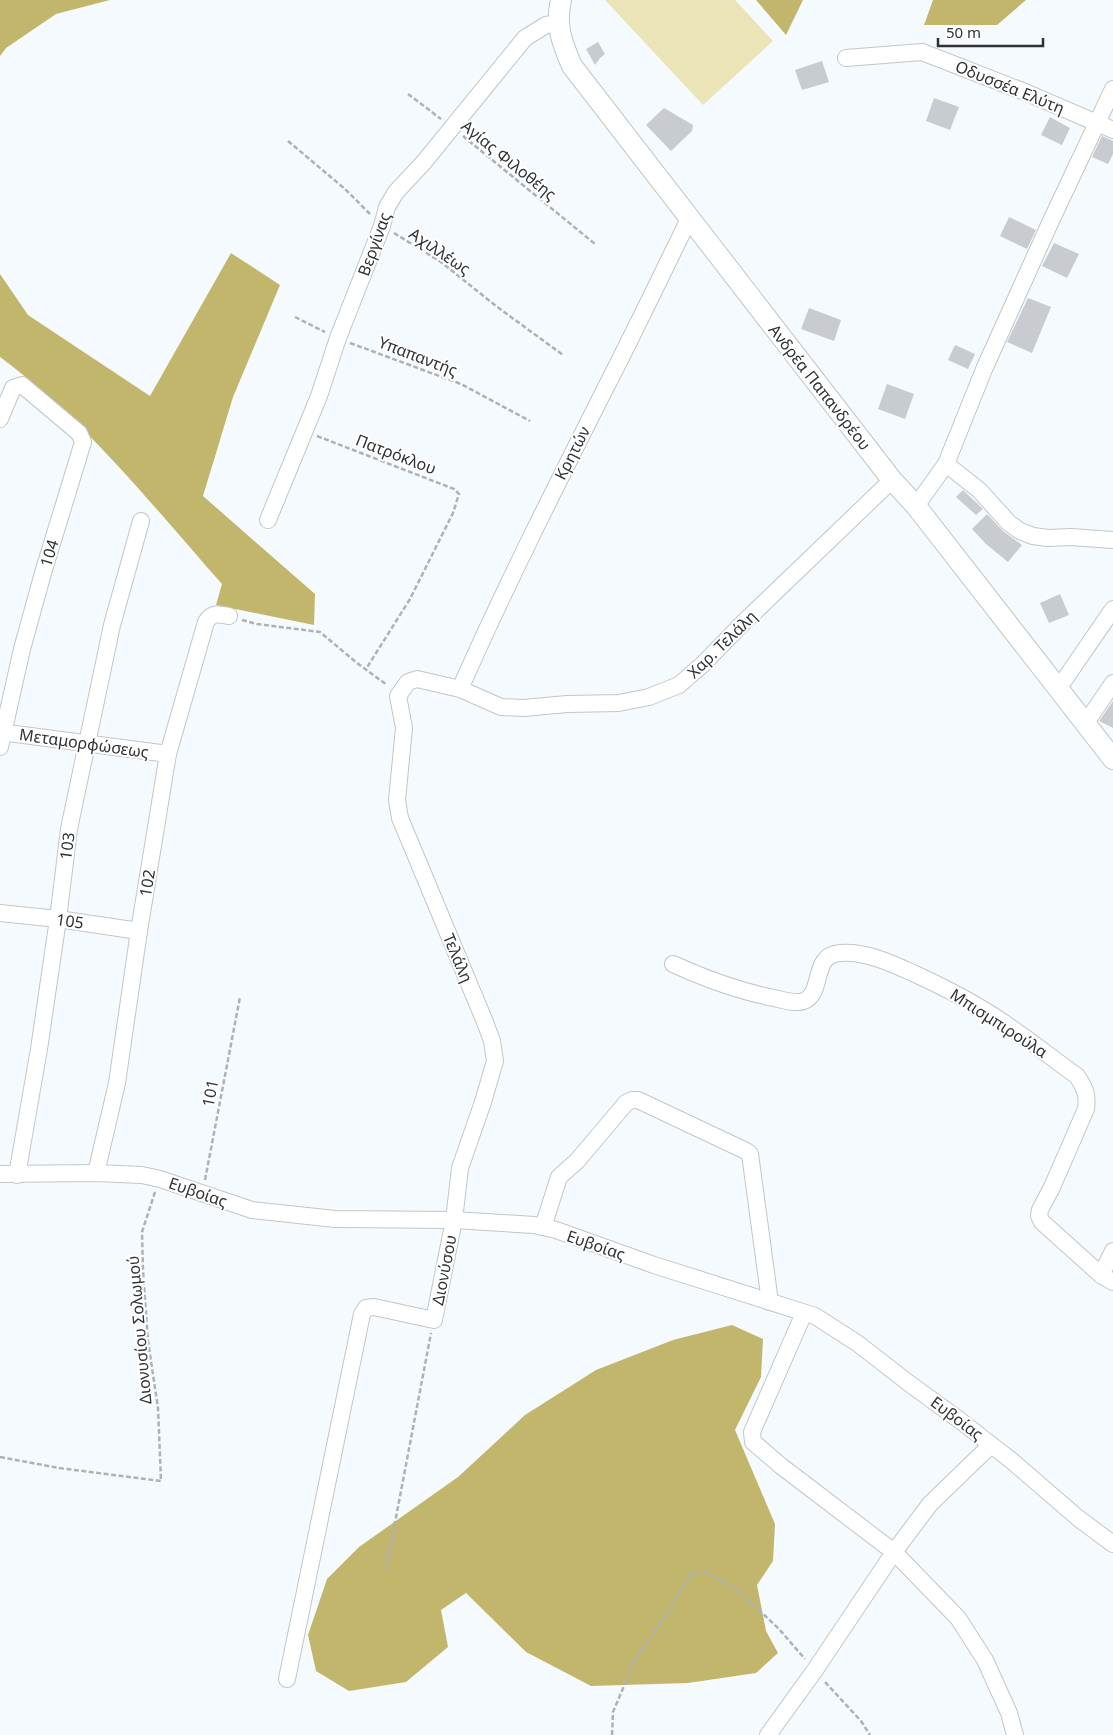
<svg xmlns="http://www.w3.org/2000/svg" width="1113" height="1735" viewBox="0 0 1113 1735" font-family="'Noto Sans',sans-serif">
<rect width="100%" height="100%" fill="#f5fafe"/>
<polygon fill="#eae4b7" points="605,0 735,0 773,41 703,105"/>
<g fill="#c2b66d">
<polygon points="0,0 110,0 56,14 6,48 0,56"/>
<polygon points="756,0 803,0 786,35"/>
<polygon points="933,0 1026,0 997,25 924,25"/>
<path d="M231 253 280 285 233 397 203 496 315 594 314 625 216 605 222 584C152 505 85 420 0 357V274L28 315 150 396Z"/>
<polygon points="732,1325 763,1339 761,1377 735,1430 775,1524 773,1561 757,1585 766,1631 778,1653 756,1673 688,1683 591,1686 526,1652 466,1593 441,1610 448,1647 406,1682 349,1691 316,1671 308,1635 327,1579 359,1547 458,1477 525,1415 596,1370 673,1340"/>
</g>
<g fill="#c8ccd0">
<polygon points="598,42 605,54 600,58 595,65 586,49"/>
<polygon points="822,61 829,82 802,90 795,70"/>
<polygon points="934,98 959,107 950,130 926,121"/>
<polygon points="664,108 693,125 692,131 671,151 646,125"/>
<polygon points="1050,117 1070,128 1062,145 1041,135"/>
<polygon points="1102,136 1113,141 1113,154 1108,164 1092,157"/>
<polygon points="1009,217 1036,230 1027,249 1000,236"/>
<polygon points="1054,243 1079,254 1067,278 1042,266"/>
<polygon points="1028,298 1051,307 1032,353 1007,342"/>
<polygon points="809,308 841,320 834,341 801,329"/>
<polygon points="955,345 975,354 968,369 948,360"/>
<polygon points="887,384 914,394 905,419 878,409"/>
<polygon points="963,490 983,509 976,515 956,497"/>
<polygon points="987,514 1003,531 1022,545 1008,562 986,544 972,529"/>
<polygon points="1060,594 1069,615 1049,623 1040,603"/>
<polygon points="1113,701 1113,728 1099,721"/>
</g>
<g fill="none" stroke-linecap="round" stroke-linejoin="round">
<g stroke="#c1c6ca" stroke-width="18">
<g id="minor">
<polyline points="846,58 922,52 1025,92 1113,130"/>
<polyline points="0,419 13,388 22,385 79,433 83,442 43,573 22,649 0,747"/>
<polyline points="946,464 979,490 1009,523 1020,531 1033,536 1048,538 1071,537 1113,540"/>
<polyline points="916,506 946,464 985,367 1050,223 1113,89"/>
<polyline points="268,520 319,396 338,338 382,226 387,207 396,192 424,162 525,38 546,25 558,23"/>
<path d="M460 689C505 587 555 488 605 389 634 333 661 276 689 219"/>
<polyline points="1058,689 1113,609"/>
<polyline points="1085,724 1113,683"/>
<polyline points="0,732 168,754"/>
<polyline points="0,913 58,919 139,931"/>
<path d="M673 964C706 979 738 991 774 998 783 1000 795 1004 804 1001 824 993 811 955 840 953 865 951 891 963 913 973 937 984 961 996 984 1010 1016 1029 1046 1054 1077 1076 1085 1088 1088 1095 1086 1109L1052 1187 1040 1210 1039 1216 1042 1222 1101 1275 1113 1282"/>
<path d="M96 1173 117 1083 139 931 168 754 206 622C212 612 220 614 229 616"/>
<polyline points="0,1174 96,1173 142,1175 160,1179 252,1210 335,1219 454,1220 534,1225 556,1230 654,1265 815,1316 857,1343 910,1384 962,1422 1012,1461 1078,1518 1113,1544"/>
<polyline points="17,1175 39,1049 58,919 69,829 112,625 141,521"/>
<polyline points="543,1227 559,1177 577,1161 626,1103 632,1100 638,1100 746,1151 750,1154 770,1302"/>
<polyline points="1101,1275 1113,1251"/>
<polyline points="804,1313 752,1432 753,1442 781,1466 894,1552 958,1618 985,1660 1009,1713 1015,1735"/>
<polyline points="287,1679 362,1314 366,1308 374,1307 434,1320 454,1220 460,1168 483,1102 495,1061 492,1041 485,1022 400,818 397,800 404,728 398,696 408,682 417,679 460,689 501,707 524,708 567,704 619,703 649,697 679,685 702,665 743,623 892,480"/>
<polyline points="768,1735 815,1670 894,1552 930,1504 991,1445"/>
</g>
</g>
<g stroke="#c1c6ca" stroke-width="22">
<path id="major" d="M561 0C555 25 562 43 572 66L892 480 916 506 1113 759"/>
</g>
<g stroke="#aeb2b5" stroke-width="2.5" stroke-dasharray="5 2.5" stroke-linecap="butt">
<polyline points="408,94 441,119"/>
<polyline points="463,136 595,244"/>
<polyline points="288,141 345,189 370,214"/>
<polyline points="394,233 441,262 496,306 563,355"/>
<polyline points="295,317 325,332"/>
<polyline points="350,343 461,384 530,421"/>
<polyline points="317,436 454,489 459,494 453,513 410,599 366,669"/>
<polyline points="242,620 257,624 320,632 357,663 387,685"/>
<polyline points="205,1180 240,997"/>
<polyline points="0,1457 59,1468 161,1481 158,1408 148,1341 143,1271 142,1232 155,1192"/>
<polyline points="386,1570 431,1333"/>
<polyline points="825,1682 861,1721 870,1735"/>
<polyline points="612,1735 613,1712 635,1660 666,1615 692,1573 708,1572 740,1592 779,1629 805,1659"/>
</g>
<use href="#minor" stroke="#fff" stroke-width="16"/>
<use href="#major" stroke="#fff" stroke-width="20"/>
</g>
<g text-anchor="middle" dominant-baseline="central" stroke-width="4" stroke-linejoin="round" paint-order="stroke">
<g font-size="16" fill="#2f3133" stroke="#fff">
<text transform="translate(1010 87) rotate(22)">Οδυσσέα Ελύτη</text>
<text transform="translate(509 160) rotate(39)">Αγίας Φιλοθέης</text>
<text transform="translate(374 244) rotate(-70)">Βεργίνας</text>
<text transform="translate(440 251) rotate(34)">Αχιλλέως</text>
<text transform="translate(418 356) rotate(21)">Υπαπαντής</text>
<text transform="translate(820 387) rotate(52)">Ανδρέα Παπανδρέου</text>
<text transform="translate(572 453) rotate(-63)">Κρητών</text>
<text transform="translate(396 454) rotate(21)">Πατρόκλου</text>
<text transform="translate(49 553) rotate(-73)">104</text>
<text transform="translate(722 644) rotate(-44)">Χαρ. Τελάλη</text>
<text transform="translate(84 743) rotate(8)">Μεταμορφώσεως</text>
<text transform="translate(67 846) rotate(-82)">103</text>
<text transform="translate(147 883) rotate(-81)">102</text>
<text transform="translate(70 921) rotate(8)">105</text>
<text transform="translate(458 958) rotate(67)">Τελάλη</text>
<text transform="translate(999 1023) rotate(33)">Μπισμπιρούλα</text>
<text transform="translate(210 1093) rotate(-79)">101</text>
<text transform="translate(198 1192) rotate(19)">Ευβοίας</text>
<text transform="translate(596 1245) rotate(19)">Ευβοίας</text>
<text transform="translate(444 1270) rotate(-79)">Διονύσου</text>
<text transform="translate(139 1330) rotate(-95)">Διονυσίου Σολωμού</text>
<text transform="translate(957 1418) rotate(37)">Ευβοίας</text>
</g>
</g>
<path d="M938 38v8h105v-8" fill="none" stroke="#2f3133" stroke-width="2.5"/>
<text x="946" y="38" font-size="15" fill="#2f3133" stroke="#ffffff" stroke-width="4" paint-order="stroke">50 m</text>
</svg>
